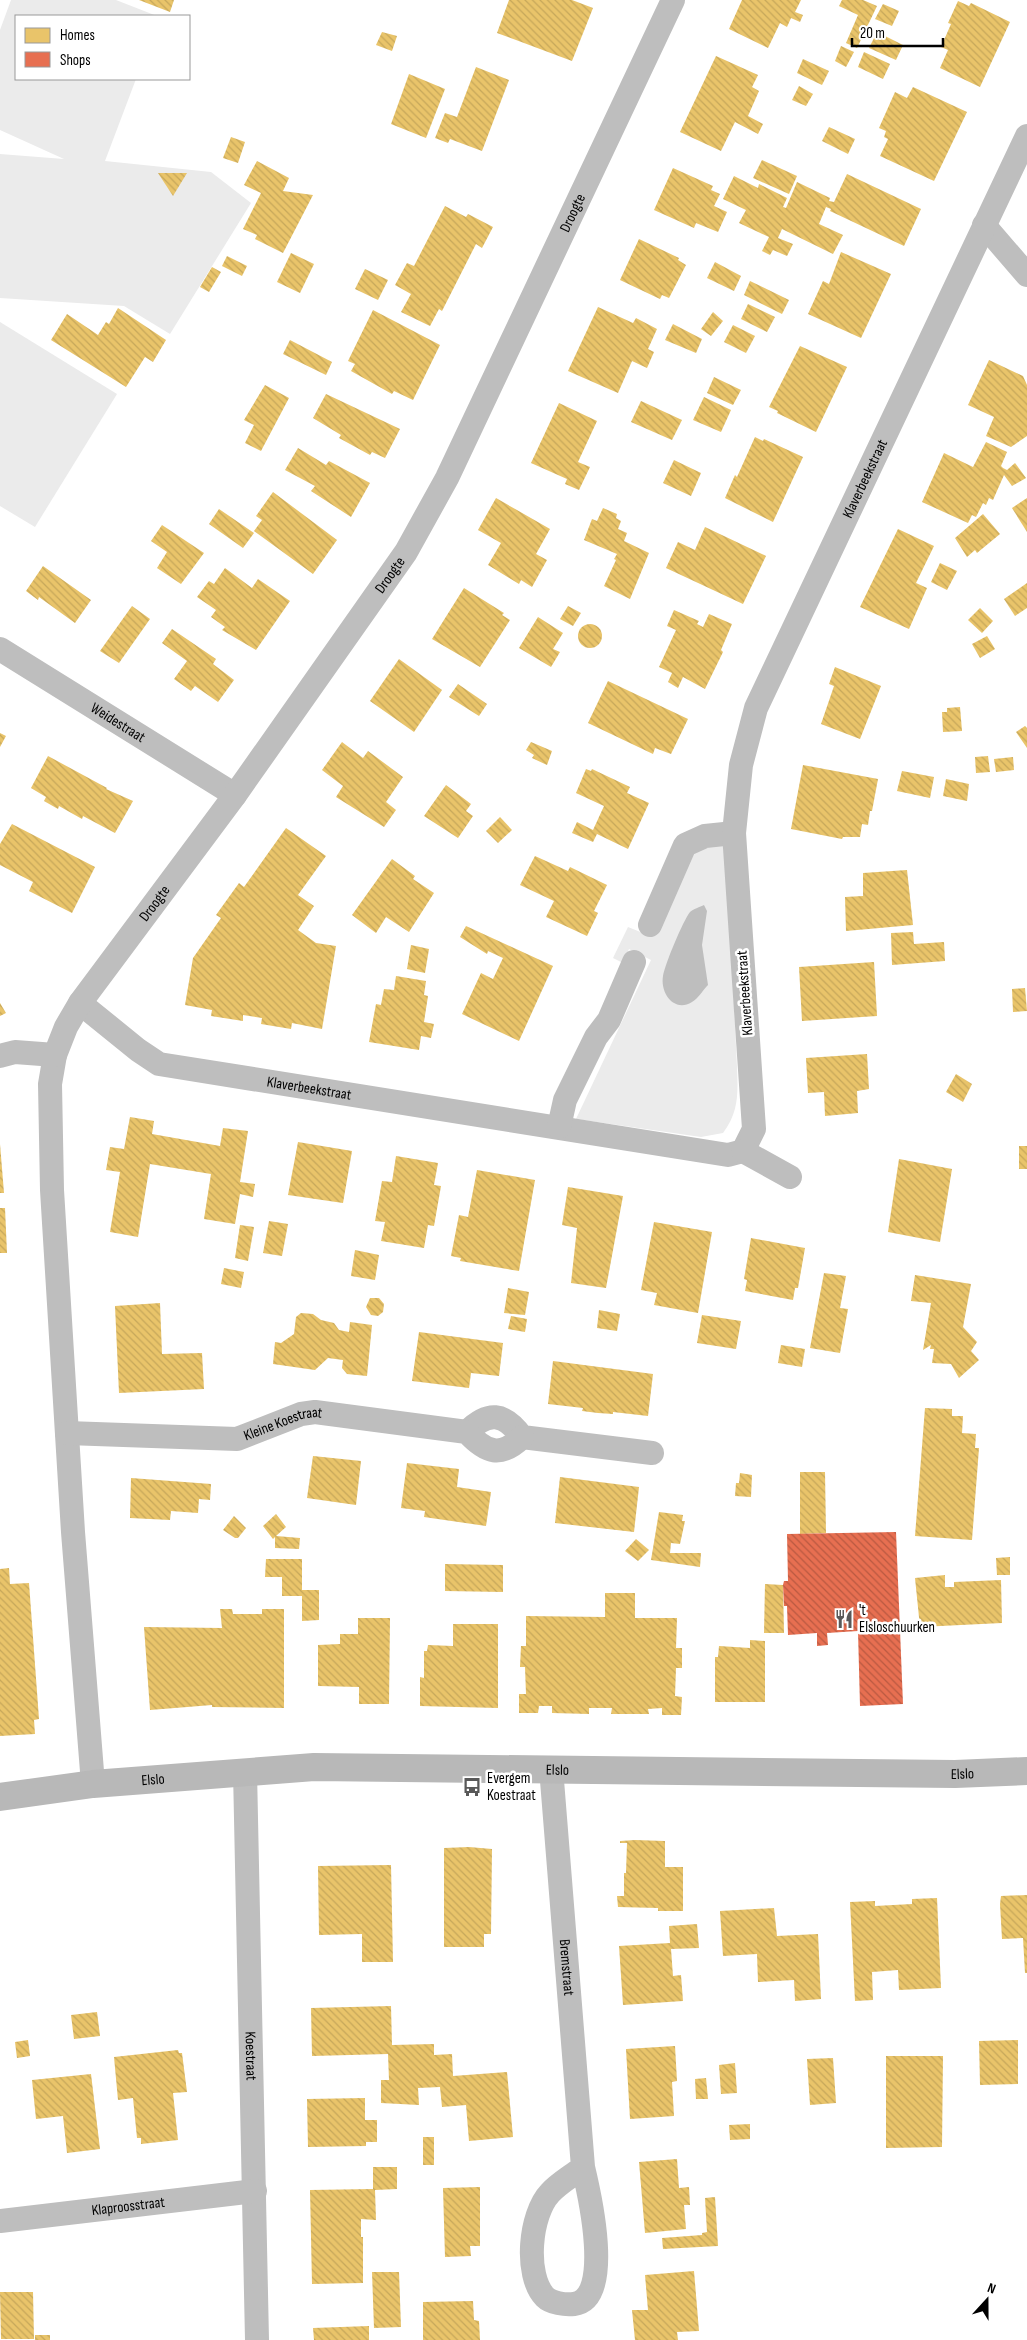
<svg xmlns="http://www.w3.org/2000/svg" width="1027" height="2340" viewBox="0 0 1027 2340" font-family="'Sofia Sans Condensed',sans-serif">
<defs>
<pattern id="homes-back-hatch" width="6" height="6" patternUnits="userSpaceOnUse" patternTransform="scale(1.25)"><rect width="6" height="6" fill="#e9c46a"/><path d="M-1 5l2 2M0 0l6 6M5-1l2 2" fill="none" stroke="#c6a75a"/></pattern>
<pattern id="shops-back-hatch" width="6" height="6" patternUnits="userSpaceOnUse" patternTransform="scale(1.25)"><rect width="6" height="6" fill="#e76f51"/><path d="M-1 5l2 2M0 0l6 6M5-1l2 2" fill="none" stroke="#b95941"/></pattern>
</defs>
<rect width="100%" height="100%" fill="#fff"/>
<g fill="#ebebeb">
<polygon points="11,0 116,0 157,16 16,16 16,79 136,79 105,161 211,172 251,203 170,334 124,306 0,298 0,154 64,159 0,130 0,30"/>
<polygon points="0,322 117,394 35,527 0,506"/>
<path d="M724 845 727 857 737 1067C738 1093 739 1112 723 1133L701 1137 576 1119 651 960 629 949 623 963 613 958 628 927 653 937 689 857 698 847Z"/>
</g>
<path fill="#bebebe" d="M704 905 707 911 702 945 708 985C703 990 698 999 692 1002 674 1013 660 993 663 976 665 964 683 921 690 912 693 909 700 907 704 905Z"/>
<g fill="url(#homes-back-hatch)">
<polygon points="139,0 174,0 170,12"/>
<polygon points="509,0 572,0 593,8 572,61 497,33"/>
<polygon points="742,0 801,0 795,12 803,15 800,22 791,18 787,27 780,23 768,48 729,29"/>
<polygon points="842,0 863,0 877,6 857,48 846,43 858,15 839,6"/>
<polygon points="958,1 969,6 971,3 1010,22 980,87 940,68 948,50 941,47 951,24 948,23"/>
<polygon points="883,4 899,11 892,26 875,19"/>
<polygon points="382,32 397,36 392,51 376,45"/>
<polygon points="877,32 903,45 896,60 869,48"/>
<polygon points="841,46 854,52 846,67 835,61"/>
<polygon points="864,52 890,64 883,79 858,67"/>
<polygon points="716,56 758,75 752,87 759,91 748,116 763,124 758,134 735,122 721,151 680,132"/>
<polygon points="803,59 829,71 822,85 797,73"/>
<polygon points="476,67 509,80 482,151 450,139 448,143 435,138 445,113 457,117"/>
<polygon points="409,74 445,89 426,138 391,124"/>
<polygon points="799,86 813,94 806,106 792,100"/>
<polygon points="913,87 967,112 934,181 880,156 888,139 884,137 886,131 879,128 895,92 907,98"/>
<polygon points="829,127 855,139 848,154 822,141"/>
<polygon points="231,137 245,142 238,163 223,158"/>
<polygon points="762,160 797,176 789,194 753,178"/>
<polygon points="257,161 289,178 283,191 313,195 283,253 255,239 257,235 243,229 261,193 244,185"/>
<polygon points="673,168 713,186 711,190 720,194 714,206 727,212 718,232 696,223 694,228 654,210"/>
<polygon points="158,173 187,173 173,196"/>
<polygon points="847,174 921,209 904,246 830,211 831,209 826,207 819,224 843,235 833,254 782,229 778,238 793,244 787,256 773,250 770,255 762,251 769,237 739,223 746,210 723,199 734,176 758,188 759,184 787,198 783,207 786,208 797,182 830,198 829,201 834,202"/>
<polygon points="445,206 466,217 468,214 493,227 482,248 476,244 442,311 439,309 430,326 401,312 411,294 395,285 407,263 414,266"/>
<polygon points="639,239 679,258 678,260 686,265 669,298 662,295 660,299 620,280"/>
<polygon points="841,252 891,274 861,338 808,314 823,281 829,284"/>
<polygon points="291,253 314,264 300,293 277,282"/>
<polygon points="227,256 247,266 242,276 222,266"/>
<polygon points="715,262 741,276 734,291 707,278"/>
<polygon points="212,267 221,272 209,292 200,287"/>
<polygon points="365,269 388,280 378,300 355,289"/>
<polygon points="750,281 789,300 782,314 744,295"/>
<polygon points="748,304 775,317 767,332 741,319"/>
<polygon points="598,307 633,323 636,318 657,329 648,349 654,352 647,368 632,361 618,393 568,371"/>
<polygon points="118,308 166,340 153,362 145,357 126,387 51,340 67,314 98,335 106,322 109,324"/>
<polygon points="373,310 440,345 413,400 394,391 392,394 351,371 355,364 348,361"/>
<polygon points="713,312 723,321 711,336 701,329"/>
<polygon points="673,324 702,339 696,353 665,340"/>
<polygon points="733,325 755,336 746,353 724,342"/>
<polygon points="290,340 332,362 326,375 283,354"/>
<polygon points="800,346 847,367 816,432 777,413 778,411 769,407"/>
<polygon points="989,360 1023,376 1027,385 1027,436 1011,447 986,436 994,417 968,405"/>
<polygon points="714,377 741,390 733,405 707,393"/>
<polygon points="265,385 289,398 261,451 245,443 254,425 244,420"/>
<polygon points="326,394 400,429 385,458 372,452 370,455 339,438 341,435 313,418"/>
<polygon points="704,397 731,410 721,432 693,420"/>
<polygon points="641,401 682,420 672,440 631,422"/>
<polygon points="559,403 597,421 578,462 590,467 579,490 565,484 567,479 531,463"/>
<polygon points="755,437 763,441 764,439 803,457 773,522 725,498 735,475 737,477"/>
<polygon points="986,442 1007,452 1001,466 1003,468 1007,470 1015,463 1026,478 1012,486 1004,475 993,500 989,498 986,505 983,503 976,517 972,515 968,523 922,502 944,453 973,467"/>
<polygon points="298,448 326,465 329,461 370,483 351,517 311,491 315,486 285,470"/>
<polygon points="674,460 701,473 691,496 663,483"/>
<polygon points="273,492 337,540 313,574 254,531 262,520 256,516"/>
<polygon points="496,498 550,529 536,554 547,560 532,587 521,580 519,584 488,565 501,543 478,530"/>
<polygon points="1027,498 1027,532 1012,508"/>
<polygon points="603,508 617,514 616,518 621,521 618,529 627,533 624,541 649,553 630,599 604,586 616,560 614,559 617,554 584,540 592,519 597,521"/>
<polygon points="219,509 254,533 243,548 209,524"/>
<polygon points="983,514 1000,534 977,553 975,550 967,557 955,538"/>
<polygon points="162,525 204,553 181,584 157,568 167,552 151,541"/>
<polygon points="705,527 766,556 743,604 666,568 678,542 695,550"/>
<polygon points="898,529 934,546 916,583 927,588 909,629 860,607"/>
<polygon points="940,563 957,571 947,590 931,582"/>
<polygon points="43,566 91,600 75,623 39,597 38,600 26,591"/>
<polygon points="225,568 252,588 258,579 290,601 256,650 222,630 225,627 211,617 216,610 197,597 209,581 214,584"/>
<polygon points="1027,583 1027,608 1015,616 1004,599"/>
<polygon points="464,588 504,613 502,615 510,620 480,667 432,639"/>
<polygon points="132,606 150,619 119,663 100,651"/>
<polygon points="568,606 581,613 573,626 560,619"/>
<polygon points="980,608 993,621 982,633 968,620"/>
<polygon points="674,610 699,621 697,624 703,627 709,614 732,624 721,650 723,652 705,689 683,677 678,688 668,682 672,673 659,667 676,630 667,626"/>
<polygon points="538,617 563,633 553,649 560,652 551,667 519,648"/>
<circle cx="590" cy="636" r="12"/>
<polygon points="172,629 216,659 213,664 234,680 218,702 195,686 191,691 174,679 187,661 162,643"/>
<polygon points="987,636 995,649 980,658 972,644"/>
<polygon points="399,659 442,690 414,732 370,701"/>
<polygon points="835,667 881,686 860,739 821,724 834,686 829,684"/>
<polygon points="608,681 688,719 671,754 655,748 653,754 588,723"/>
<polygon points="458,684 487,704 479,716 449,697"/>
<polygon points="960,707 962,731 943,732 942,712 947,712 947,708"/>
<polygon points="1025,726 1027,728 1027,748 1016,732"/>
<polygon points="0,733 6,736 0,747"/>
<polygon points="342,742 363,758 368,751 403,777 386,802 396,810 384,827 336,797 343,786 322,770"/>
<polygon points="531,742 552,751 547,765 532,758 534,755 526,750"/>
<polygon points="48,756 107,788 106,789 133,801 115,833 83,816 82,819 59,806 58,809 44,801 46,797 31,788"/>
<polygon points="988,756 990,772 976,773 975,757"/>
<polygon points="1013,757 1014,770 996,772 994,759"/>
<polygon points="803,765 878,779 872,811 870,811 868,825 862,824 860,837 843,837 842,839 791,829"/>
<polygon points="586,769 591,771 592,769 630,787 627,793 649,803 628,849 597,834 593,842 572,833 577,822 593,830 604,806 576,793"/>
<polygon points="902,771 934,777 930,798 897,791"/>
<polygon points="946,779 969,784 967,801 943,796"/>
<polygon points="446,785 471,804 466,811 473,816 458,838 424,816"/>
<polygon points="500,817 512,830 498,843 486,831"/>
<polygon points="12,824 95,867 72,913 29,891 33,882 0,865 0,844"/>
<polygon points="286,828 326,856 298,895 314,906 298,930 316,943 336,946 322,1029 292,1023 291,1029 261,1024 262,1018 243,1015 243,1021 211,1016 212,1010 185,1005 193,958 221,918 216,915 239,883 244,887"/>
<polygon points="535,856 568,871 570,867 607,885 594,911 598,913 587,936 546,917 554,901 520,885"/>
<polygon points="392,859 415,876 413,879 434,893 409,932 386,917 376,933 352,915"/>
<polygon points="907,870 913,925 846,931 845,897 863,896 863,873"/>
<polygon points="466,926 553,966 519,1041 462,1014 481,973 493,979 503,958 488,951 487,954 460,937"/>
<polygon points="913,932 914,944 944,942 945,961 892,965 891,933"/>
<polygon points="411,945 429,949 425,973 407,969"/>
<polygon points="874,962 877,1016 802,1021 799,967"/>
<polygon points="396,976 426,981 424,995 428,996 424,1022 434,1024 431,1038 421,1036 419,1050 369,1042 376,1004 381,1005 384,989 394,990"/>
<polygon points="1025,988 1027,1011 1013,1012 1012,989"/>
<polygon points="0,1003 6,1013 0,1016"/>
<polygon points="867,1054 869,1089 857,1091 858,1113 825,1116 824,1092 808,1093 806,1058"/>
<polygon points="956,1074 972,1084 963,1102 946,1092"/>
<polygon points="130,1117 154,1121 152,1134 220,1146 223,1128 248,1131 240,1182 255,1184 253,1197 240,1194 235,1224 204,1219 211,1174 150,1164 138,1237 110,1232 120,1172 106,1170 110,1147 124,1149"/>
<polygon points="298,1142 352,1151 343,1203 288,1195"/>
<polygon points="0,1144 4,1193 0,1193"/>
<rect x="1019" y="1146" width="8" height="23"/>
<polygon points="396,1156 438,1163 434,1185 441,1186 434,1226 428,1225 424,1248 381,1241 385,1222 375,1221 382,1181 392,1182"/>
<polygon points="899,1159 952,1169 940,1242 888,1232"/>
<polygon points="477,1170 535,1180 519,1271 460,1261 461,1258 451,1256 459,1215 468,1217"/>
<polygon points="568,1187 623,1196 606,1288 571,1283 577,1228 562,1225"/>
<polygon points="0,1208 5,1208 7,1253 0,1253"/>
<polygon points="269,1221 288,1224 282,1256 263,1253"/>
<polygon points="654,1222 712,1232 698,1313 654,1305 657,1293 641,1290"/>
<polygon points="240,1225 254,1227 248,1261 235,1258"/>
<polygon points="751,1238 805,1248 798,1288 795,1288 793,1300 745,1291 747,1280 744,1279"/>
<polygon points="355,1250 379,1255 375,1280 351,1276"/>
<polygon points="224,1268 244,1272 241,1288 221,1284"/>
<polygon points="824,1273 846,1276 840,1308 848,1309 840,1353 810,1348"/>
<polygon points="915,1275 971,1284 963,1327 977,1342 971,1351 979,1360 959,1378 951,1364 932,1363 934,1349 930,1349 931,1345 923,1350 931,1303 911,1301"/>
<polygon points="508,1288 529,1292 525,1315 504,1313"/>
<polygon points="370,1298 379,1298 384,1304 383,1312 378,1316 371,1315 366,1307"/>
<polygon points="160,1303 162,1354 202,1353 204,1389 119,1393 115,1306"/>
<polygon points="599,1310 620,1314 617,1331 597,1328"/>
<polygon points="301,1313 313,1314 321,1320 334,1323 339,1330 349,1332 350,1322 372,1325 367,1376 347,1374 342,1368 343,1360 328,1358 315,1370 273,1364 275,1342 281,1343 294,1334 296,1317"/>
<polygon points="702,1315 741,1321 736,1349 697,1343"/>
<polygon points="511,1316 527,1319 525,1332 508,1329"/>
<polygon points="419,1332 503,1343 499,1376 471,1373 469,1388 412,1381"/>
<polygon points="781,1345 805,1349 802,1367 778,1363"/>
<polygon points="553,1361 653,1374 648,1416 613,1412 613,1414 598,1413 582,1411 583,1408 548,1404"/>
<polygon points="925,1408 952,1409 952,1416 963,1416 962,1433 976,1434 975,1448 979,1448 972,1540 915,1536"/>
<polygon points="313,1456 361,1461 356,1505 307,1498"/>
<polygon points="407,1463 459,1469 457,1487 491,1492 486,1526 424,1517 425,1511 401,1508"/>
<polygon points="800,1472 825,1472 826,1533 800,1534"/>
<polygon points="740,1473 752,1475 751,1497 735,1496 736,1483 739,1483"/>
<polygon points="560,1477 639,1487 634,1532 555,1523"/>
<polygon points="131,1478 211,1484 210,1500 199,1499 198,1513 171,1511 170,1520 130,1518"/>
<polygon points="659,1512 683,1515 682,1521 685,1521 680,1544 671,1543 670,1553 701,1553 700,1567 651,1560"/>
<polygon points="276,1514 286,1527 276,1536 300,1538 299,1549 275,1548 275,1537 273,1539 263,1526"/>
<polygon points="234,1516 246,1528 238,1538 235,1538 223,1530"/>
<polygon points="636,1539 649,1550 638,1561 625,1551"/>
<polygon points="1010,1557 1010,1575 997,1575 996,1558"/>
<polygon points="266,1559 302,1559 302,1590 319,1590 319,1620 302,1621 302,1596 282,1596 282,1577 265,1577"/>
<polygon points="445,1564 503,1565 503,1592 445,1591"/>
<polygon points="9,1568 10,1584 29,1583 39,1719 34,1720 35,1734 0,1736 0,1569"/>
<polygon points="945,1575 945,1587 954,1587 954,1582 1001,1580 1002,1623 920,1627 915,1578"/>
<polygon points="765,1584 783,1585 784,1633 764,1633"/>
<polygon points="605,1593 635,1593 635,1618 677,1618 676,1648 682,1648 682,1668 676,1668 675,1696 682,1697 681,1715 662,1715 662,1708 648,1709 649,1714 611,1714 612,1708 589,1708 589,1714 552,1713 552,1706 539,1706 538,1713 519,1713 519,1694 526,1694 525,1667 520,1667 521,1646 526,1646 526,1616 605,1617"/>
<polygon points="220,1609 232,1609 233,1614 262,1614 262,1609 284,1609 284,1708 212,1707 212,1705 150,1710 144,1627 222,1628"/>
<polygon points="358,1618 390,1618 389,1704 359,1704 359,1687 318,1686 318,1645 340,1644 340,1634 358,1634"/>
<polygon points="453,1624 498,1624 498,1708 420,1706 420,1677 424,1678 424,1651 427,1651 428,1645 453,1646"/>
<polygon points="750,1640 765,1641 765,1702 715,1702 715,1657 718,1657 719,1646 750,1648"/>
<polygon points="635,1840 665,1841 665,1867 683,1867 683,1911 658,1911 658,1908 618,1907 617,1896 624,1896 624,1873 626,1873 627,1843 620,1843 620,1841"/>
<polygon points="469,1847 492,1849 491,1934 484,1934 484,1947 444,1947 444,1848"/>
<polygon points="391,1865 393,1962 362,1962 362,1934 319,1935 318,1866"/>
<polygon points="1027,1895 1027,1973 1025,1973 1023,1938 1002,1939 1000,1904 1001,1896"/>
<polygon points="937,1898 941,1988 899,1990 898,1970 872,1972 873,2000 855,2001 850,1902 875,1901 875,1906 912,1904 912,1899"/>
<polygon points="774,1908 777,1936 818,1934 821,1999 795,2001 794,1980 758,1982 757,1954 723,1956 720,1911"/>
<polygon points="697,1924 699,1948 671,1949 673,1976 681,1975 683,2001 623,2005 619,1946 670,1943 669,1926"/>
<polygon points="391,2006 392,2045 434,2044 434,2055 452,2054 453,2076 507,2072 513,2137 469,2141 466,2105 442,2107 440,2087 418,2088 419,2105 381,2103 381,2080 389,2080 388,2054 312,2056 311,2008"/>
<polygon points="97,2012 100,2036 74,2039 71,2015"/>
<polygon points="28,2040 30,2056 17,2058 15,2042"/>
<polygon points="1018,2040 1018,2084 980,2085 979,2041"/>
<polygon points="675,2046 677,2081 672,2082 674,2116 630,2119 626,2049"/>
<polygon points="178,2050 179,2053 182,2053 187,2092 173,2093 178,2140 141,2144 141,2138 137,2138 133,2098 118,2100 114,2057"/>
<polygon points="886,2056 943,2056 942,2147 886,2148"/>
<polygon points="833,2058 836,2103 810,2105 807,2059"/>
<polygon points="735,2063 737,2093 721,2094 719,2065"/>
<polygon points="91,2074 100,2149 67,2153 63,2116 36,2119 32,2080"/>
<polygon points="706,2078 708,2099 696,2099 695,2079"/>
<polygon points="365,2098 365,2120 377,2120 377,2142 366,2142 366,2146 308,2147 307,2099"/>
<polygon points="750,2124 750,2139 730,2140 729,2125"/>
<rect x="423" y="2137" width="11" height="28"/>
<polygon points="677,2159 679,2188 689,2187 690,2205 684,2205 686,2229 645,2233 639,2162"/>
<polygon points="373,2167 397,2167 397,2189 375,2190 376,2220 361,2219 361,2237 363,2237 363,2283 312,2284 310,2190 373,2189"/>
<polygon points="480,2187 480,2246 470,2246 471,2256 445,2257 443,2188"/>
<polygon points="715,2197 718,2246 663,2249 662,2238 702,2235 702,2233 707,2232 705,2198"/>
<polygon points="694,2271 699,2331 677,2332 678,2340 635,2340 632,2310 648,2310 645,2275"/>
<polygon points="372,2272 399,2272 401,2327 374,2328"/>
<polygon points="0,2292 33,2292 34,2339 1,2339"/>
<polygon points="473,2301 474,2320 479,2321 480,2340 423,2340 423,2302"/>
<polygon points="369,2326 369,2340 314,2340 313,2328"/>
<rect x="35" y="2335" width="15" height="5"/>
</g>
<polygon fill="url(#shops-back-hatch)" points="896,1532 903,1704 860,1706 858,1631 827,1633 828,1645 817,1646 817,1633 788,1635 787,1606 784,1606 783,1585 784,1581 788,1581 787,1534"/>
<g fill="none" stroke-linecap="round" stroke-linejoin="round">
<g stroke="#bebebe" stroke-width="24">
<polyline points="984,225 1027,275"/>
<path id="s1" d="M0 649 235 795"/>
<polyline points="650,925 685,845 705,836 734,833"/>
<path id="s2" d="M80 1003 138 1050 159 1064 728 1155 743 1151 754 1129 734 833 741 765 756 708 1027 136"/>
<polyline points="55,1055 50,1084 52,1190 73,1532 93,1784"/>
<path id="s3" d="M0 1056 15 1052 55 1055 66 1027 80 1003 235 795 406 552 447 478 673 0"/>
<polyline points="559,1127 565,1100 596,1037 609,1020 634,962"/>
<polyline points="743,1151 790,1177"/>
<path d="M467 1432C488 1411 504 1412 522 1437L652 1453"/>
<path id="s4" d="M67 1433 237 1439 301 1414 315 1412 467 1432C486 1453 501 1458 522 1437"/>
<path id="s5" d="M551 1768 583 2167C589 2192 614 2299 574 2304 565 2305 551 2303 545 2297 524 2275 530 2214 550 2193 559 2183 572 2176 583 2167"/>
<path id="s6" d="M245 1771 257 2340"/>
<path id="s7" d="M0 2221 255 2191"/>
</g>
<path stroke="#b8b8b8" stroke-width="28" id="s8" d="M0 1797 93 1784 314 1767 955 1774 1027 1771"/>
</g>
<defs>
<g id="restaurant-bare" transform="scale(1.5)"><path d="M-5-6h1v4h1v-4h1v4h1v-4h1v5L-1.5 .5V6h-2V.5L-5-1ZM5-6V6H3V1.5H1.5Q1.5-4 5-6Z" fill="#595959" stroke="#fff" stroke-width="2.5" paint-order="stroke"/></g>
<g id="bus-bare" transform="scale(1.5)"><path d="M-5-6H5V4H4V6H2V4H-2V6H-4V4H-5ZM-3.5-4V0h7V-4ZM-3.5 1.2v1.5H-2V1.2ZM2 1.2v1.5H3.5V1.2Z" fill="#595959" stroke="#fff" stroke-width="2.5" paint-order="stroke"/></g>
</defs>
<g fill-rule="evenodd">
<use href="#restaurant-bare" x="844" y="1619"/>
<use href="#bus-bare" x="472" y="1787"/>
</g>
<g text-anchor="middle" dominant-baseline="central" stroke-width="5" stroke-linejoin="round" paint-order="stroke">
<g font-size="15" fill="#000" stroke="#fff">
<text stroke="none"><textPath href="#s3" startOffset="1048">Droogte</textPath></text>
<text stroke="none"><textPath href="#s2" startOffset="1394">Klaverbeekstraat</textPath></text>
<text stroke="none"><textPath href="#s3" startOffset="642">Droogte</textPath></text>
<text stroke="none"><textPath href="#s1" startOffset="139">Weidestraat</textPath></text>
<text stroke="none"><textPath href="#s3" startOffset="238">Droogte</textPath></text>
<text transform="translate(745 993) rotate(-94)">Klaverbeekstraat</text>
<text stroke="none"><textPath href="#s2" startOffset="252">Klaverbeekstraat</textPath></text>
<text stroke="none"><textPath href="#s4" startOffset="219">Kleine Koestraat</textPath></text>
<text stroke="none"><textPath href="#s8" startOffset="559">Elslo</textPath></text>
<text stroke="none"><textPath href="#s8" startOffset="964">Elslo</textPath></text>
<text stroke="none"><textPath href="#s8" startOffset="154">Elslo</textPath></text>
<text stroke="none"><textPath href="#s5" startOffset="200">Bremstraat</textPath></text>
<text stroke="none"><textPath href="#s6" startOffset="285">Koestraat</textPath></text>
<text stroke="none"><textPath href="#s7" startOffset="129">Klaproosstraat</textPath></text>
</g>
<g font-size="15" fill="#000" stroke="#fff" text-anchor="start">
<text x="859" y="1610">'t<tspan x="859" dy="17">Elsloschuurken</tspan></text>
<text x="487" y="1778">Evergem<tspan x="487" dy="17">Koestraat</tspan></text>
</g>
</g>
<rect x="15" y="15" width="175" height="65" fill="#ffffff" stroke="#999999"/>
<rect x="25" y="28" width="25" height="15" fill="#e9c46a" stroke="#999999"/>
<text x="60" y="40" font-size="15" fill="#000000">Homes</text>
<rect x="25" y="52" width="25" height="15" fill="#e76f51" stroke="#999999"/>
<text x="60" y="65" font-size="15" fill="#000000">Shops</text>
<g transform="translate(987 2300) rotate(21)" stroke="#ffffff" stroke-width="4" paint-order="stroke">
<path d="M0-4L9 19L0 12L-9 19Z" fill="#000000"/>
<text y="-8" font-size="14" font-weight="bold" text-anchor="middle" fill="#000000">N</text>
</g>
<path d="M852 38v8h91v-8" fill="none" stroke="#000000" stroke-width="2.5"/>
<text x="860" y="38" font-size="15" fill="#000000" stroke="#ffffff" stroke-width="4" paint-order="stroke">20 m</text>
</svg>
